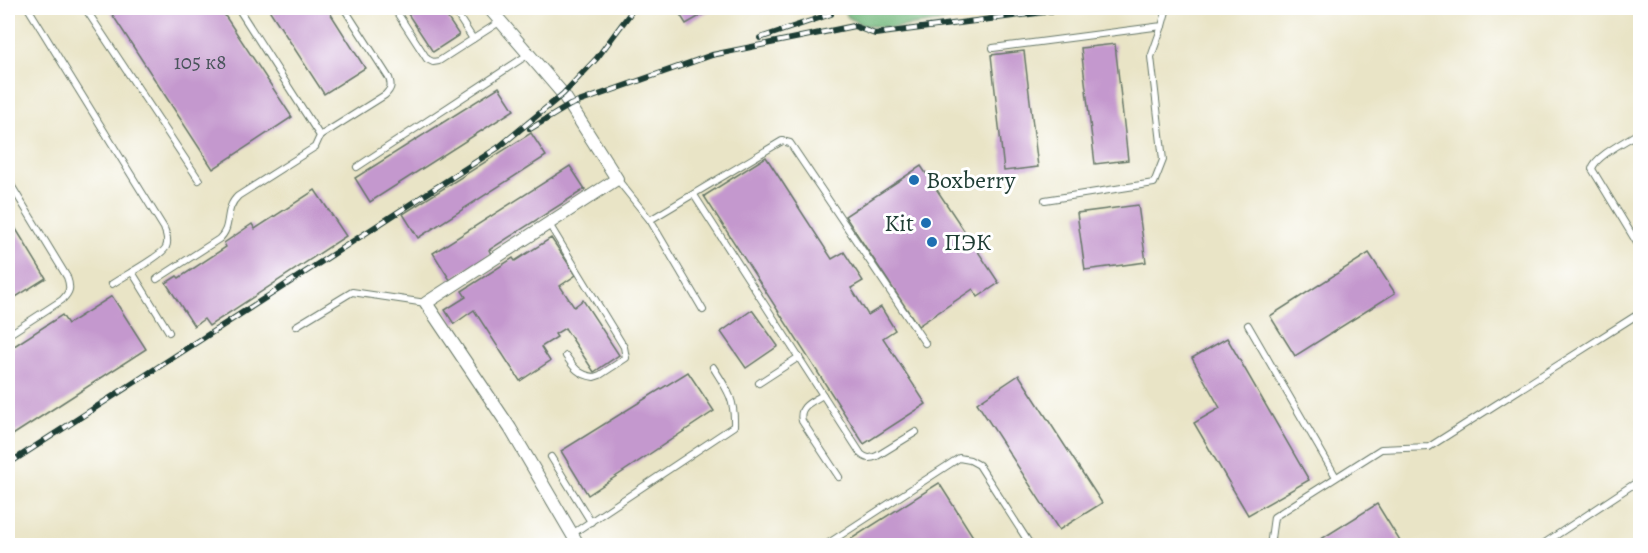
<svg xmlns="http://www.w3.org/2000/svg" width="1648" height="553" viewBox="0 0 1648 553" font-family="Alegreya,serif">
<rect width="100%" height="100%" fill="#fff"/>
<filter id="ink" filterUnits="userSpaceOnUse"><feTurbulence type="fractalNoise" baseFrequency=".0167" numOctaves="2"/><feDisplacementMap in="SourceGraphic" scale="12" xChannelSelector="R" yChannelSelector="G"/><feConvolveMatrix kernelMatrix="1 2 1 2 8 2 1 2 1" color-interpolation-filters="sRGB"/></filter>
<filter id="wash" filterUnits="userSpaceOnUse"><feTurbulence type="fractalNoise" baseFrequency=".008" numOctaves="4" result="noise"/><feDisplacementMap in="SourceGraphic" scale="24" xChannelSelector="R" yChannelSelector="G"/><feGaussianBlur stdDeviation="1.35" result="paint"/><feColorMatrix in="noise" values="0 0 0 0 0 0 0 0 0 0 0 0 0 0 0 0 0 1.4 0 .05"/><feComposite in="paint" operator="in"/></filter>
<g filter="url(#wash)">
<rect width="100%" height="100%" fill="#e9e4c6"/>
<polygon fill="#74b97e" stroke="#4a7b59" stroke-width="1.5" points="842,8 1025,8 978,16 892,28 862,25 848,17"/>
<g id="blocks">
<g fill="#c498ce">
<polygon points="108,8 220,8 292,117 213,169"/>
<polygon points="268,8 327,8 365,68 324,94"/>
<polygon points="404,8 441,8 459,35 433,52"/>
<polygon points="676,8 714,8 686,24"/>
<polygon points="1115,44 1128,160 1095,164 1081,48"/>
<polygon points="1024,51 1038,167 1004,171 991,55"/>
<polygon points="499,87 514,110 370,202 355,178"/>
<polygon points="531,133 546,156 418,238 403,214"/>
<polygon points="766,157 832,259 844,252 863,281 851,288 868,315 881,307 895,330 883,338 926,404 864,444 704,196"/>
<polygon points="570,166 585,189 489,250 491,254 450,280 433,253"/>
<polygon points="921,166 999,283 978,297 973,289 918,326 845,216"/>
<polygon points="315,190 346,236 209,326 204,319 194,326 166,283 177,276 179,278 226,247 224,243 252,224 255,229"/>
<polygon points="1138,205 1146,262 1085,270 1077,213"/>
<polygon points="8,216 46,278 8,302"/>
<polygon points="551,238 576,275 560,286 574,307 583,300 619,355 594,372 565,328 555,334 557,337 541,347 550,361 520,381 474,310 454,324 445,310 466,297 462,291 513,258 515,261"/>
<polygon points="1369,253 1395,293 1295,356 1270,316"/>
<polygon points="112,296 146,349 8,438 8,350 62,315 68,324"/>
<polygon points="752,310 778,346 746,368 721,332"/>
<polygon points="1227,338 1309,480 1248,515 1194,423 1220,408 1192,358"/>
<polygon points="688,372 714,411 588,495 561,451"/>
<polygon points="1019,375 1102,503 1059,530 977,403"/>
<polygon points="939,483 979,546 840,546"/>
<polygon points="1377,504 1403,546 1310,546"/>
</g>
</g>
</g>
<g filter="url(#ink)">
<use href="#blocks" fill-opacity="0" stroke="#667767" stroke-width="1.5"/>
<g fill="none" stroke-linecap="round" stroke-linejoin="round">
<g stroke="#667767" stroke-width="8">
<g id="lane">
<path d="M28 8 164 228C166 233 169 241 166 247 162 256 122 277 112 284"/>
<polyline points="85,8 199,180"/>
<polyline points="394,8 427,59 433,62 439,61 501,21"/>
<polyline points="453,8 473,39"/>
<polyline points="993,48 1162,26 1167,8"/>
<path d="M1640 132C1628 140 1595 156 1592 169L1640 248"/>
<path d="M320 136 385 95C391 89 392 86 389 78L344 8"/>
<polyline points="357,167 529,54"/>
<polyline points="617,179 650,220 703,310"/>
<path d="M8 180 67 277C71 288 70 292 62 300L8 335"/>
<path d="M694 195 861 454C867 459 870 459 877 456L916 432"/>
<polyline points="1045,200 1154,183 1163,160 1151,57 1162,26"/>
<polyline points="650,220 782,141 790,143 925,343"/>
<path d="M549 224 624 347 626 358 600 375 594 377C579 375 574 368 566 356"/>
<polyline points="132,272 169,332"/>
<path d="M157 279 219 239C233 227 223 210 238 196L315 147 320 136 238 8"/>
<polyline points="1248,325 1336,477"/>
<polyline points="296,326 352,292 426,303"/>
<polyline points="759,383 799,357"/>
<path d="M823 395C812 402 798 406 802 421L839 477"/>
<polyline points="551,457 591,522"/>
<path d="M572 534 734 426C735 399 727 389 713 367"/>
<polyline points="824,546 959,458 970,460 979,465 1031,546"/>
<polyline points="1270,546 1274,517 1381,449 1429,447 1640,313"/>
<polyline points="1540,546 1640,480"/>
</g>
</g>
<g stroke="#667767" stroke-width="14">
<polyline id="street" points="489,8 563,94 617,179 426,303 510,428 579,546"/>
</g>
<use href="#lane" stroke="#fff" stroke-width="6"/>
<use href="#street" stroke="#fff" stroke-width="12"/>
<g stroke="#1f3d34" stroke-width="6">
<g id="rail">
<polyline points="760,38 831,14"/>
<polyline points="530,129 570,105 712,55 854,26 875,34 1076,8"/>
<polyline points="8,464 499,147 563,94 597,58 629,15 633,8"/>
</g>
</g>
<use href="#rail" stroke="#fff" stroke-width="4" stroke-dasharray="11" stroke-linecap="butt"/>
</g>
</g>
<g fill="#1f6fb2" stroke="#fff" stroke-width="2">
<circle cx="914" cy="180" r="6"/>
<circle cx="926" cy="223" r="6"/>
<circle cx="932" cy="242" r="6"/>
</g>
<g text-anchor="middle" dominant-baseline="central" stroke-width="6" stroke-linejoin="round" paint-order="stroke">
<g font-size="21" fill="#48545a">
<text x="200" y="62">105 к8</text>
</g>
<g font-size="24" fill="#1f3d34" stroke="#fff" text-anchor="start">
<text x="926" y="180">Boxberry</text>
<text x="914" y="223" text-anchor="end">Kit</text>
<text x="944" y="242">ПЭК</text>
</g>
</g>
<rect width="1648" height="553" fill="none" stroke="#fff" stroke-width="30"/>
</svg>
